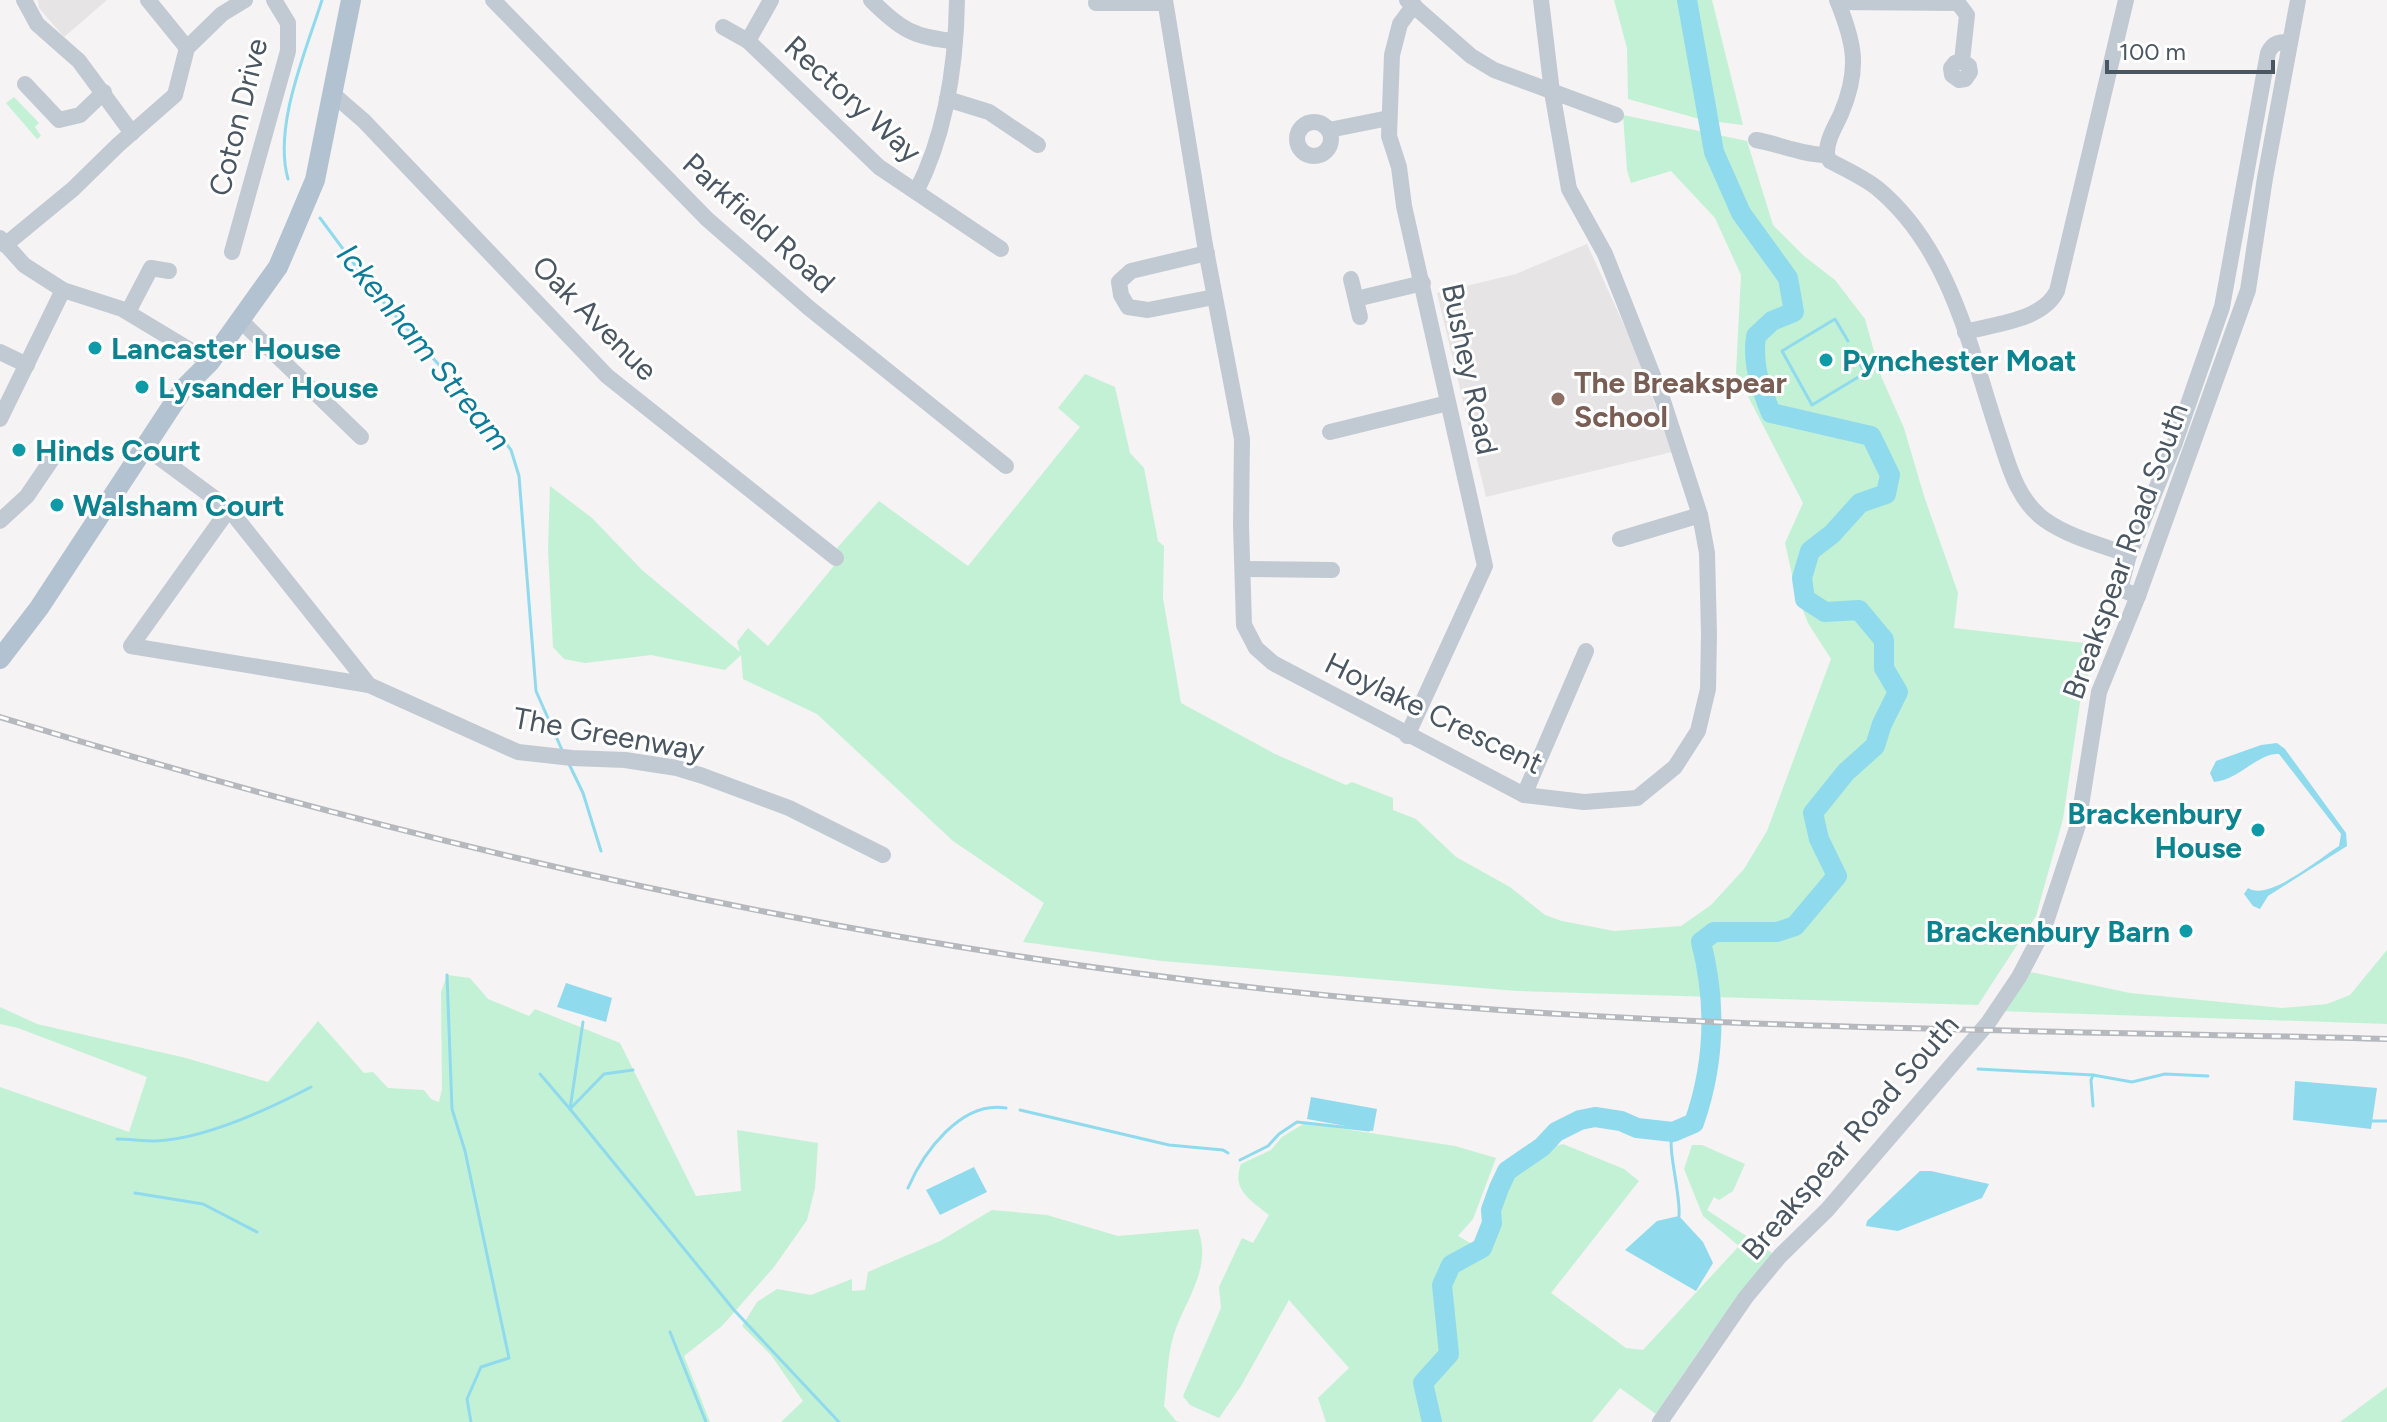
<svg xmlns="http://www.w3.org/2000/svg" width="2387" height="1422" viewBox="0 0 2387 1422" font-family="Figtree,sans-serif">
<rect width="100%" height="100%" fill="#f5f3f3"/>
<g fill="#e6e4e5">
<polygon points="38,0 107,0 64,37 39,8"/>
<polygon points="1587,244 1634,347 1672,452 1486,497 1437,293 1516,274"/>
</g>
<g fill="#c3f1d5">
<polygon points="1614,0 1712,0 1743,125 1703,120 1628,99 1627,48"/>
<polygon points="14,97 39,123 35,127 41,136 37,139 6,103"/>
<polygon points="1623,115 1747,141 1773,225 1804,256 1835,280 1865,319 1881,376 1904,428 1924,496 1958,593 1954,628 2101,645 2082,689 2063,819 2036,916 1978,1005 1517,991 1162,961 1023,942 1044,903 953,841 817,714 743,679 741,655 725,670 651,655 585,663 564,659 553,647 548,550 550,486 592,518 642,570 740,652 737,642 748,628 768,646 842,556 837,548 879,501 968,566 1080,427 1058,408 1085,374 1115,387 1130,453 1144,468 1158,541 1164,546 1163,598 1181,703 1275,754 1346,785 1352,782 1393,798 1393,810 1416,819 1456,857 1510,887 1545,915 1562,921 1614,931 1681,926 1711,905 1744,869 1767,831 1831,659 1808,623 1796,592 1785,543 1803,503 1736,373 1741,275 1715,218 1671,171 1631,183 1627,170"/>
<polygon points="2387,950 2387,1024 1998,1011 2021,970 2130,993 2282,1008 2327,1004 2350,995"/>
<polygon points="447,975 470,978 488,999 529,1016 535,1009 620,1043 696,1196 741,1191 737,1130 818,1143 815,1188 807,1220 774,1267 722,1326 684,1356 710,1422 0,1422 0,1087 129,1132 147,1077 18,1028 0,1024 0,1007 37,1024 186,1058 268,1082 318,1021 364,1073 373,1072 388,1088 424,1090 431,1099 439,1102 442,1089 441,992"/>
<path d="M1305 1123 1455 1146 1496 1158 1473 1219 1458 1236 1484 1251 1491 1241 1495 1210 1509 1174 1544 1150 1563 1144 1624 1169 1639 1181 1551 1293 1626 1348 1643 1350 1739 1246 1703 1216 1684 1169 1692 1145H1702L1745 1164 1733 1191 1719 1200 1714 1197 1707 1210 1775 1255 1707 1339 1656 1414 1620 1388 1592 1422H1326L1318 1398 1349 1368 1289 1300 1241 1386 1219 1418 1190 1405 1183 1396 1221 1308 1219 1287 1242 1238 1253 1243 1269 1215C1251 1200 1231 1190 1241 1164L1271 1150 1282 1137Z"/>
<path d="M992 1210 1047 1215 1118 1236 1198 1229C1213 1269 1184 1301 1173 1337 1167 1359 1167 1384 1164 1406L1176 1421 1180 1422H781L803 1401 771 1355 742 1326 757 1302 777 1289 811 1295 852 1279V1291L865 1290 868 1272 940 1241Z"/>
<polygon points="2387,1387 2387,1422 2340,1422"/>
</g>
<g fill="#90daee">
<path d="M2277 743 2285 749 2346 833 2347 846 2268 896 2260 909 2253 906 2244 894 2248 888C2268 902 2320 858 2339 846L2341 834 2279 754C2259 752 2239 780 2214 782L2210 773 2216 761 2261 745Z"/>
<polygon points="566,983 612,998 606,1022 557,1007"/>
<polygon points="2295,1081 2377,1088 2371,1129 2293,1120"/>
<polygon points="1311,1097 1377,1109 1373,1131 1307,1119"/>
<polygon points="974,1167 987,1192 940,1215 926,1190"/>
<polygon points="1920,1171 1931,1171 1989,1184 1982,1198 1898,1231 1866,1226 1867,1221"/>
<polygon points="1679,1216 1703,1242 1713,1263 1696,1291 1625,1250 1657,1221"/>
</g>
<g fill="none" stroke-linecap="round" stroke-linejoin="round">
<g stroke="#90daee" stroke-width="3">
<path d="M288 179C273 126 306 51 322 0"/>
<polyline points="320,218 378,296 494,427 511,450 519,476 536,691 562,750"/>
<polyline points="1848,341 1835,319 1782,351 1812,405 1865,373 1854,353"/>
<polyline points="569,764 583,793 601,851"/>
<polyline points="447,975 452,1109 465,1151 509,1358 481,1367 467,1399 471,1422"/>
<polyline points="583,1022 570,1109 734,1310 839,1422"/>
<polyline points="1978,1069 2093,1075"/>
<polyline points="540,1074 570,1109 604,1074 633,1070"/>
<polyline points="2093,1106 2091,1080 2093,1075 2132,1082 2165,1074 2208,1076"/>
<polyline points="1020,1110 1169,1145 1223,1150 1228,1153"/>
<polyline points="2372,1121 2387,1121"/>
<path d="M1673 1132C1666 1145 1681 1194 1679 1216"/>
<path d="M117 1139C129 1139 142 1141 155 1141 205 1139 267 1110 311 1087"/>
<polyline points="1240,1160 1268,1146 1279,1134 1297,1122 1369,1130"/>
<path d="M908 1188C923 1153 961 1100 1006 1108"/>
<polyline points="135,1193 203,1204 257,1232"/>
<polyline points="670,1332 706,1422"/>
</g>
<path stroke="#90daee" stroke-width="20" d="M1432 1422 1423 1383 1449 1354 1442 1285 1451 1265 1482 1248 1492 1223 1491 1210 1499 1188 1507 1171 1542 1147 1556 1132 1580 1120 1595 1117 1621 1121 1637 1128 1673 1132 1694 1123C1715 1063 1717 1004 1701 942L1714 932H1777L1795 926 1837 876 1819 839 1813 813 1846 772 1875 746 1882 724 1898 692 1884 668V640L1859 610 1825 612 1805 599 1802 578 1810 551 1832 534 1860 503 1886 494 1890 475 1871 436 1771 413C1760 386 1752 365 1756 336L1772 321 1794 312 1788 278 1741 213 1714 152 1687 0"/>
<g stroke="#c1cad2" stroke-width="16">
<polyline points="24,0 37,24 79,61 132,133"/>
<polyline points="148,0 187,48"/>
<polyline points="493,0 707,219 809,308 1006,466"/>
<polyline points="771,0 748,41 879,167 1001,249"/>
<path d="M871 0C900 29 914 38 955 41"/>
<polyline points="1165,0 1205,245 1242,439 1241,525 1244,625 1256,648 1273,663 1524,795 1584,802 1637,798 1675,767 1698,731 1708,689 1709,634 1707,553 1700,515 1663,401 1605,254 1569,189 1552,92 1541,0"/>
<polyline points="1407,0 1471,56 1494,70 1616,115"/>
<polyline points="1838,2 1958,3 1967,15 1962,61 1969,66 1970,72 1965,79 1959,80 1952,75 1951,68 1955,63 1962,61"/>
<polyline points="1096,3 1165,3"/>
<polyline points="723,27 748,41"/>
<polyline points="25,84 59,120 80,115 104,92"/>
<polyline points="334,95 364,121 607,376 836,558"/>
<polyline points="947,99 989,112 1038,145"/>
<circle cx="1314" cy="139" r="17"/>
<polyline points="1329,130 1389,118"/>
<path d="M1756 140C1779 144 1803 155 1827 155L1830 161C1845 169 1863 177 1877 188 1951 249 1970 349 1999 436 2009 466 2017 500 2045 520 2069 537 2101 545 2129 555"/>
<path d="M1827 155C1826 141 1835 127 1841 114 1860 69 1855 44 1837 0"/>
<path d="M916 192C946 134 956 64 957 0"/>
<polyline points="0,238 24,265 63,290 122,309 210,362"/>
<polyline points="5,245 73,189 118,145 175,95 187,48 222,14 245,0"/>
<polyline points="232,252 288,51 288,23 274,0"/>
<polyline points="1207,253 1131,271 1119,282 1121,295 1128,307 1148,310 1214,297"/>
<polyline points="1351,279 1360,317"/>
<polyline points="1356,299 1423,283"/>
<polyline points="128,312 151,268 169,271"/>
<polyline points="239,319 361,437"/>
<path d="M1965 332C1994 324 2042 321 2057 291L2126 0"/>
<polyline points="0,352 27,365"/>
<polyline points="0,419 63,290"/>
<polyline points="1330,432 1448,403"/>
<polyline points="145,447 229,509 369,685 518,752 572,758 625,760 677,768 703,776 789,808 883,855"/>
<polyline points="229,509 131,646 369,685"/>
<polyline points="0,521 27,496 59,449"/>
<polyline points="1620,539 1700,515"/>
<polyline points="1243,569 1332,570"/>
<path d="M2138 596 2120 589 2129 555 2174 445 2222 307 2268 53C2273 42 2279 42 2290 42"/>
<polyline points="1407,736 1485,566 1404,206 1399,167 1389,136 1392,55 1400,24 1414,5"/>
<polyline points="1524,795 1586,651"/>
<polyline points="1660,1422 1746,1297 1780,1256 1827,1210 1988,1023 2019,977 2043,931 2078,825 2099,692 2138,596 2248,290 2265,178 2298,0"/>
</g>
<polyline stroke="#b3c2d1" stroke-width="20" points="0,659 39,608 183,389 210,362 278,267 293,232 315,180 351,0"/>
<g stroke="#b5b8bd" stroke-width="6">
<path id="rail" d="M0 717C423 847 854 946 1294 992 1657 1031 2023 1029 2387 1039"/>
</g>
<use href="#rail" stroke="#fff" stroke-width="3" stroke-dasharray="9" stroke-linecap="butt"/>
</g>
<g fill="#0f9aa8" stroke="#fff" stroke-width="3">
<circle cx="95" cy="348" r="8"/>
<circle cx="1826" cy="360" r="8"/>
<circle cx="142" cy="387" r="8"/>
<circle cx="19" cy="450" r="8"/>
<circle cx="57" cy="505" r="8"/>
<circle cx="2258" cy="830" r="8"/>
<circle cx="2186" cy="931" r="8"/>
</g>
<circle fill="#8d6e63" stroke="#fff" stroke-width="3" cx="1558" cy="399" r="8"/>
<g text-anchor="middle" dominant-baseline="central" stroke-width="6" stroke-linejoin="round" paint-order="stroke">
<g font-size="30" fill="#4a5661" stroke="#fff">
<text transform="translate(853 99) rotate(42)">Rectory Way</text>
<text transform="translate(238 117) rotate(-76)">Coton Drive</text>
<text transform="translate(759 223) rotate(42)">Parkfield Road</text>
<text transform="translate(595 318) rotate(45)">Oak Avenue</text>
<text transform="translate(1470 369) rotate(78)">Bushey Road</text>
<text transform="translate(2125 551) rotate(-70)">Breakspear Road South</text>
<text transform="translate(1434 713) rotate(26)">Hoylake Crescent</text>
<text transform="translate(609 734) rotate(10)">The Greenway</text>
<text transform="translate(1850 1137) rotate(-49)">Breakspear Road South</text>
</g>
<g font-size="30" font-weight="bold" fill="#0d838f" stroke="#fff" text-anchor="start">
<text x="111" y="348">Lancaster House</text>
<text x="1842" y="360">Pynchester Moat</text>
<text x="158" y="387">Lysander House</text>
<text x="35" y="450">Hinds Court</text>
<text x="73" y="505">Walsham Court</text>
<text x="2242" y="813" text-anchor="end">Brackenbury<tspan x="2242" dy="34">House</tspan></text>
<text x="2170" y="931" text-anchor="end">Brackenbury Barn</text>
</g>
<g font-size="30" font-weight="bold" fill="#785e54" stroke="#fff" text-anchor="start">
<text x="1574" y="382">The Breakspear<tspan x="1574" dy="34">School</tspan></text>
</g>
<g font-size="32" font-style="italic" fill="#0c7c9b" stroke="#fff">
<text transform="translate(424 347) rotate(51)">Ickenham Stream</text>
</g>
</g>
<path d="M2107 60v12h166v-12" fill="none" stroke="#4a5661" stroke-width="4"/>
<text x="2119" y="60" font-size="24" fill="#4a5661" stroke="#ffffff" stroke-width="6" paint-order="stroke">100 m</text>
</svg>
